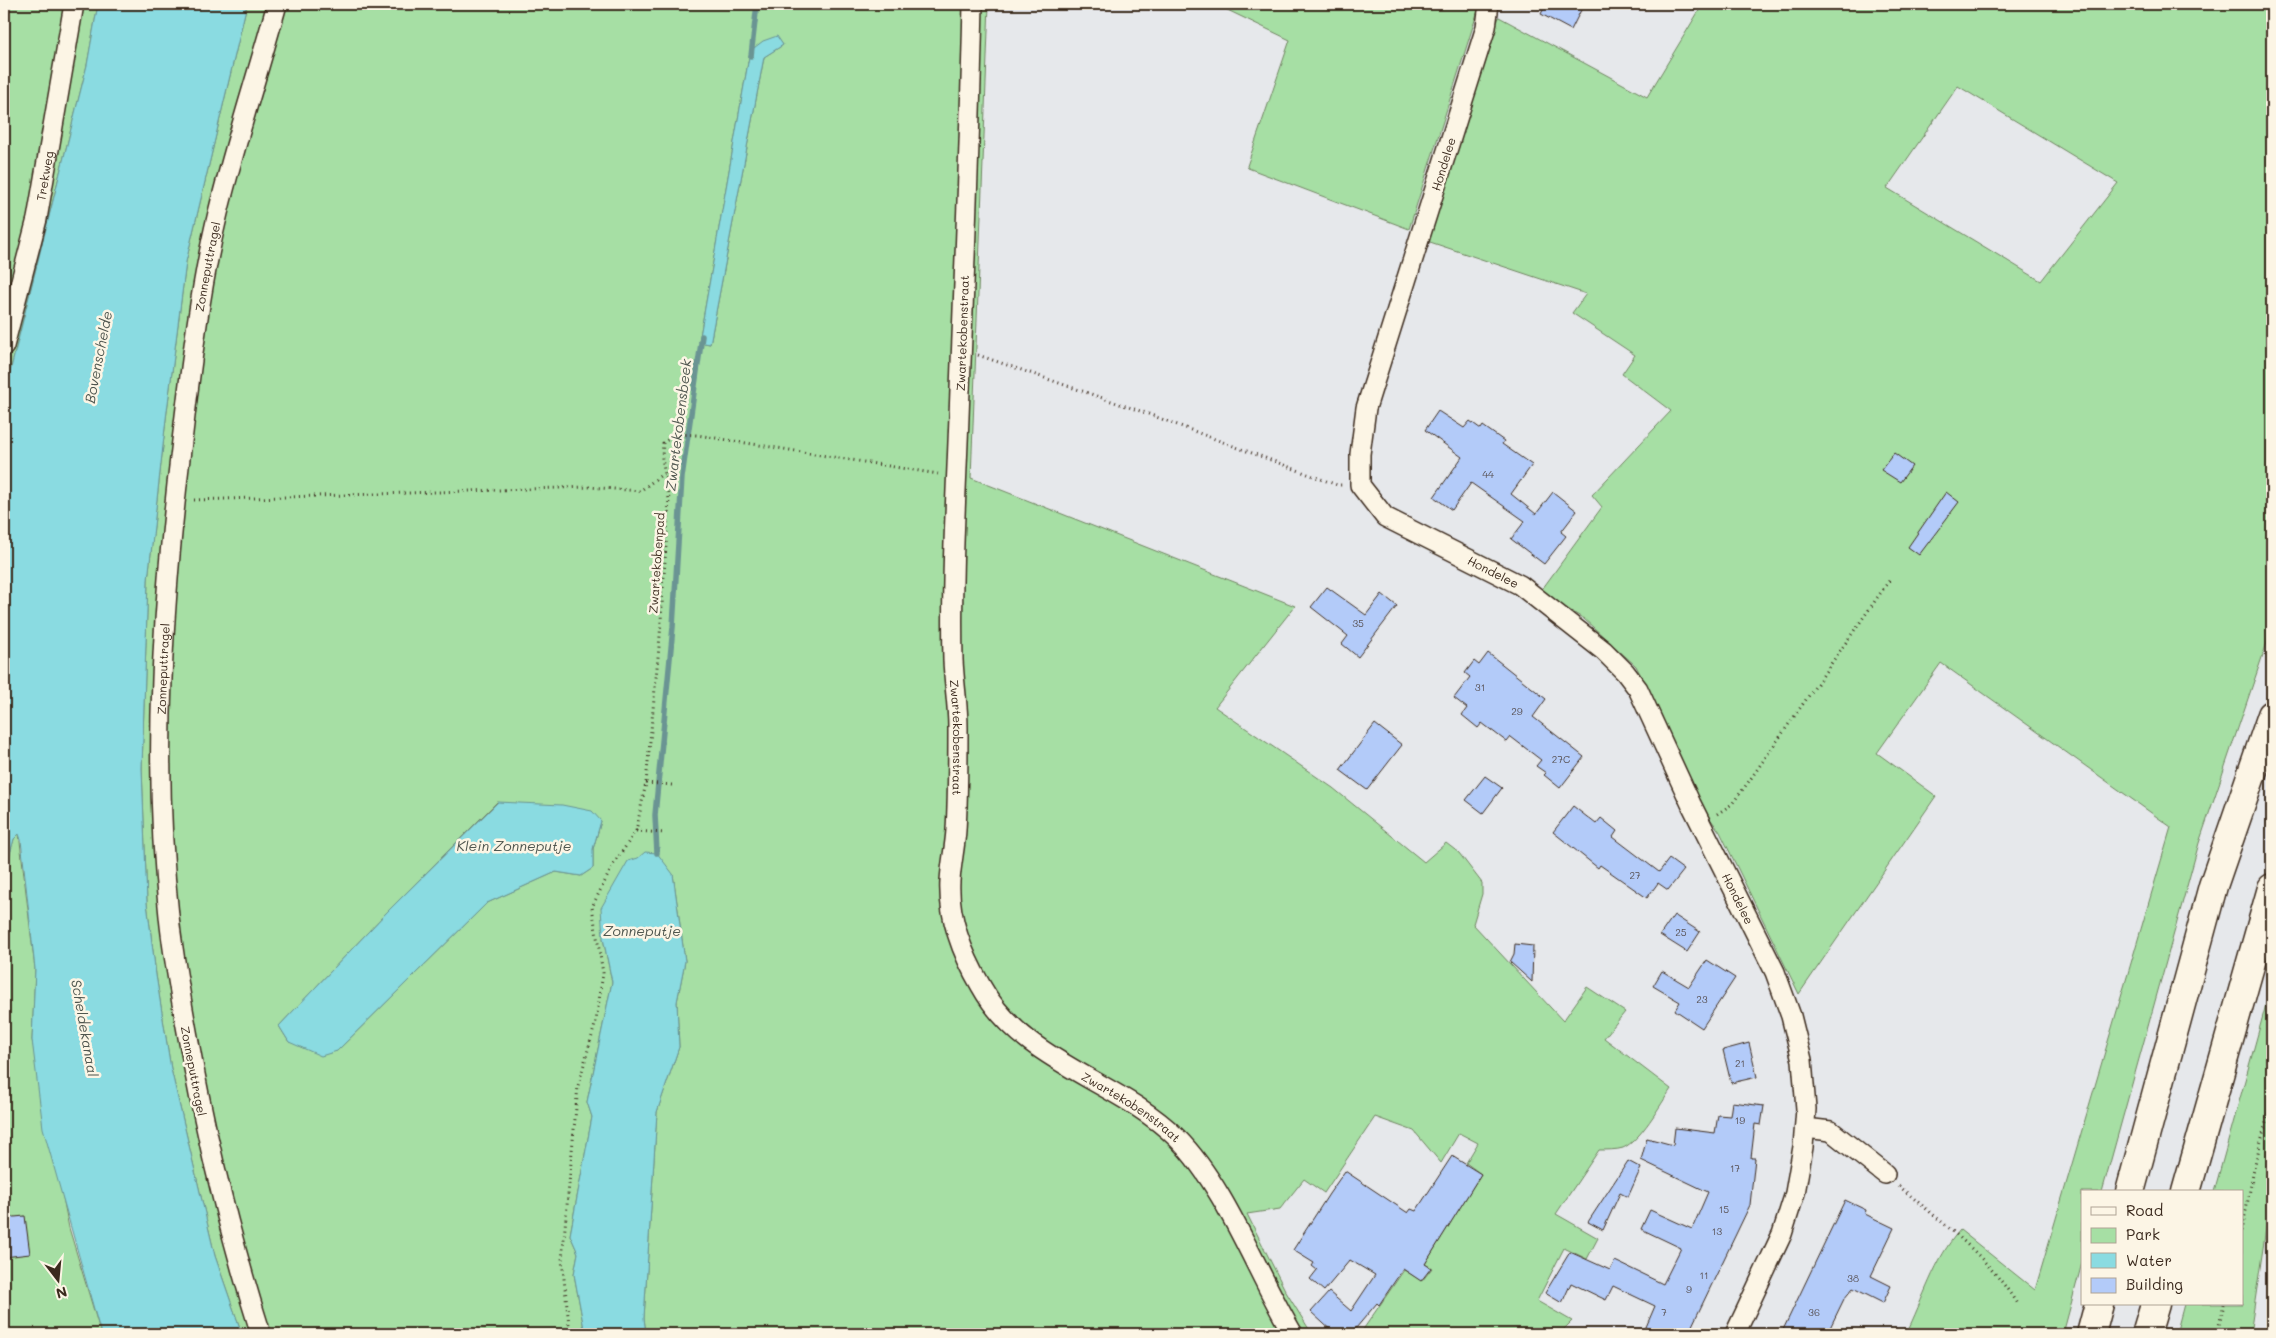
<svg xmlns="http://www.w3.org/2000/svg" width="2276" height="1338" viewBox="0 0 2276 1338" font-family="Mali,sans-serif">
<rect width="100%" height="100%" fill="#e6e8eb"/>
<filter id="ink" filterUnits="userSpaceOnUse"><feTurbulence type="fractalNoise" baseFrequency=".02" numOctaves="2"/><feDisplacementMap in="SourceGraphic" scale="10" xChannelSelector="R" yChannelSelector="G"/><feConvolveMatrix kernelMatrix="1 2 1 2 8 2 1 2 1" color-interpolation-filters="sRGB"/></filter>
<g filter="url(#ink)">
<g fill="#a6dfa4" stroke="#708461" fill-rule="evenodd">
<polygon points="4,4 98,4 87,65 4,396"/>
<path d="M247 4H989L971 478 1295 606 1215 707 1333 788 1424 862 1446 843 1459 853 1482 883V894L1473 924 1563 1021 1587 987 1625 1012 1604 1038 1671 1089C1660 1105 1641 1140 1623 1148 1617 1150 1606 1150 1599 1150L1556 1214 1598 1238 1587 1259 1564 1248 1537 1301 1572 1321 1559 1334H1360L1404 1270 1422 1281 1432 1268 1425 1264 1481 1174 1466 1163 1478 1143 1459 1133 1441 1163 1414 1131 1375 1117 1324 1193 1304 1179 1280 1209 1247 1214 1286 1292 1312 1334H646L644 1318 657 1112 679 1047 677 1002 685 961 673 874 603 938 612 982 587 1102 592 1117 570 1235 578 1253 574 1274 585 1334H242L215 1256 171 1069 156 975 147 903 142 768 148 580 166 419 186 262ZM777 37 783 45 764 57 710 344 699 342 750 51ZM497 802 601 821 593 849V868L581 876 556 872 487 903 337 1051 289 1042 279 1026 387 912Z"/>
<polygon points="1215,4 1480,4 1409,229 1248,168 1247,166 1290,40"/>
<path d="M1703 4H2272V628L2199 843 2102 1192H2082V1263L2063 1334H1906C1923 1300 1934 1259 1960 1230L2035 1290 2171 827 1941 663 1877 753 1936 796 1799 994 1720 832 1703 809 1661 715 1636 666 1584 619 1540 592 1602 507 1592 495 1671 411 1622 374 1635 355 1572 313 1586 294 1424 240 1499 17 1647 97ZM1958 86 2118 183 2041 281 1887 188Z"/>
<polygon points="19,833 35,969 32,1040 69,1228 101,1334 4,1334 4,875 14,839"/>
<polygon points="2272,983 2272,1189 2250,1334 2176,1334 2184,1304 2242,1304 2242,1192 2214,1192"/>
</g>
<g fill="#8adbe1" stroke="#6a9493">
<polygon points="98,4 247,4 186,262 166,419 148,580 142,768 147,903 156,975 171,1069 215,1256 242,1334 101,1334 43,1128 32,1040 35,969 21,840 19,834 14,839 4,875 4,396 87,65"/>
<polygon points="777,36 783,45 764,57 710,344 699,342 750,51 763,41"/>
<polygon points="498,802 562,805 592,811 601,821 593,849 593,868 581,876 556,872 487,903 337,1051 321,1056 289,1042 279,1026 387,912"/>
<polygon points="645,852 657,853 673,874 685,961 677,1002 679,1047 657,1112 644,1318 646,1334 585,1334 574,1274 578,1253 570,1235 592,1117 587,1102 612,982 603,938 601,908 628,861 638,858"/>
</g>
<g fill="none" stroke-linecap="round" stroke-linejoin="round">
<g stroke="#6a9493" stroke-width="5.5">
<polyline points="751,56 757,4"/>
<polyline points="657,853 655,815 673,627 682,477 702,336"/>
</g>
</g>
<g fill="#b3cbf9" stroke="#3b2a1e">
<polygon points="1546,4 1584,4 1571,30 1541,14"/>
<polygon points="1438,411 1464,428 1470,421 1481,429 1483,426 1504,441 1502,444 1532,465 1511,494 1536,514 1553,492 1577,511 1561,532 1566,536 1544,564 1511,539 1525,521 1471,483 1452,510 1434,497 1462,457 1425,430"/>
<polygon points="1894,453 1912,466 1900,482 1881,470"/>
<polygon points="1946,492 1959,502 1919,555 1908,547"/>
<polygon points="1327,587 1366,615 1382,594 1397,606 1358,657 1342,644 1348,636 1311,607"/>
<polygon points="1488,653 1546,699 1533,717 1584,757 1560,788 1544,775 1546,773 1536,766 1541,760 1511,737 1507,742 1482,723 1478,728 1462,715 1467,708 1454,698 1470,677 1465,673 1474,661 1479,665"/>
<polygon points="1375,724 1402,745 1367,790 1340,770"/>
<polygon points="1485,776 1502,788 1483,813 1466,800"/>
<polygon points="1573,806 1596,824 1601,818 1617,831 1613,837 1659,872 1669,859 1684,870 1668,890 1658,883 1647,898 1600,865 1598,868 1553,832"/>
<polygon points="1674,915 1700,932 1687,952 1660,935"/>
<polygon points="1515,944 1533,946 1532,982 1510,962 1514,954"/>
<polygon points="1707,960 1735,978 1702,1028 1675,1010 1680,1002 1653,986 1662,971 1689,987"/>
<polygon points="1749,1043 1757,1077 1731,1083 1723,1050"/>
<polygon points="1732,1102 1764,1106 1761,1125 1755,1124 1751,1158 1755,1158 1750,1205 1688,1334 1643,1334 1655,1306 1613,1286 1606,1300 1571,1283 1562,1303 1545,1293 1570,1252 1610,1270 1615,1261 1663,1284 1681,1248 1641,1229 1650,1210 1692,1229 1708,1192 1641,1160 1647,1138 1673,1145 1675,1128 1715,1133 1718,1115 1730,1116"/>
<polygon points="1452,1156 1481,1174 1425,1264 1431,1268 1421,1281 1403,1269 1379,1305 1377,1303 1351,1334 1335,1334 1311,1312 1329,1292 1351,1311 1375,1275 1350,1260 1324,1291 1310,1279 1317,1270 1312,1266 1314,1263 1293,1250 1329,1194 1345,1171 1408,1213 1411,1209 1416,1211"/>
<polygon points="1628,1161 1641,1168 1628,1197 1620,1193 1603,1230 1588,1222"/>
<polygon points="1845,1200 1866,1210 1865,1214 1894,1228 1871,1276 1891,1286 1883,1303 1853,1288 1844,1299 1827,1334 1781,1334"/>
<polygon points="25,1216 30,1254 4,1257 4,1218"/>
</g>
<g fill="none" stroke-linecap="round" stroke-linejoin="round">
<g stroke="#3b2a1e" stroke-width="22">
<g id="minor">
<path id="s1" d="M973 4C970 142 964 279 959 417 956 498 951 579 953 660 954 683 958 705 958 727 958 761 958 795 956 830 955 847 951 864 950 881 948 918 963 955 981 986 1024 1064 1117 1079 1177 1138 1226 1187 1257 1274 1293 1334"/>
<path id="s2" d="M1489 4 1486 27 1366 408 1360 454V485L1385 517 1520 585 1604 651 1625 672 1638 689 1691 804 1775 972 1791 1016 1802 1060 1806 1109 1803 1147 1795 1193 1782 1234 1735 1334"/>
<path id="s3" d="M4 346 37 219 74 4"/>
<polyline points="1805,1128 1831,1131 1885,1174"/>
<path id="s4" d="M261 1334C230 1237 206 1138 188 1037 181 997 173 957 169 916 152 759 163 598 182 441 191 366 200 287 218 213 235 143 258 73 277 4"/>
</g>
</g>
<g stroke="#3b2a1e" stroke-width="31">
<g id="motorway">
<polyline points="2130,1192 2213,886 2272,715"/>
<polyline points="2186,1192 2272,888"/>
<polyline points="2091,1334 2099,1304"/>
<polyline points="2146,1334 2155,1304"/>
</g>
</g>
<g stroke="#3b2a1e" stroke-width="3" stroke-dasharray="1 4" stroke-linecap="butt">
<polyline points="978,355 1143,412 1337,485 1342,485"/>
<polyline points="194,500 589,487 640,491 664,473"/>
<polyline points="646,783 672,785"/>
<polyline points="1717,814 1732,804 1747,784 1891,578"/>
<path d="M636 831 646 783 660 636 669 499 662 458 663 443C675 434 682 434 697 435L938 474"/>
<path d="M1899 1186C1940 1221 1989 1257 2017 1304"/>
<polyline points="2242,1231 2255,1164 2269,1111"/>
<polyline points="570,1334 562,1260 578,1086 596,1021 603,973 592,907 613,865 636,831 664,833"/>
<polyline points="2217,1334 2224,1304"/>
</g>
<use href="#minor" stroke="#fcf5e5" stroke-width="19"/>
<use href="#motorway" stroke="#fcf5e5" stroke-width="28"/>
</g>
</g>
<g text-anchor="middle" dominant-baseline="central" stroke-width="5" stroke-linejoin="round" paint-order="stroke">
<g font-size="10" fill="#595255">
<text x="1488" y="474">44</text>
<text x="1358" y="623">35</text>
<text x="1480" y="687">31</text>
<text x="1517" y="711">29</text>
<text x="1561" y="759">27C</text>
<text x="1635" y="875">27</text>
<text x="1681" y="932">25</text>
<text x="1702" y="999">23</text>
<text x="1740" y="1063">21</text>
<text x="1740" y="1120">19</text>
<text x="1735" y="1168">17</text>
<text x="1724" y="1209">15</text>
<text x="1717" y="1231">13</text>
<text x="1704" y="1275">11</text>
<text x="1853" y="1278">38</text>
<text x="1689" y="1289">9</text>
<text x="1664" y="1312">7</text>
<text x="1814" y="1312">36</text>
</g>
<g font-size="12" fill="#3b2a1e" stroke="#fcf5e5">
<text transform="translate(1443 164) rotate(-73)">Hondelee</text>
<text stroke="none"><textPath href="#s3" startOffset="175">Trekweg</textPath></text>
<text stroke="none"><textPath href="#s4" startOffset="1081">Zonneputtragel</textPath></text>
<text transform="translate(962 333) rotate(-88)">Zwartekobenstraat</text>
<text transform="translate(656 563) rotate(-86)">Zwartekobenpad</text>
<text stroke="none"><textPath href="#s2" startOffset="662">Hondelee</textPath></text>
<text stroke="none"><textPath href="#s4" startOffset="676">Zonneputtragel</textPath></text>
<text stroke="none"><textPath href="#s1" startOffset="734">Zwartekobenstraat</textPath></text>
<text stroke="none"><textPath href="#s2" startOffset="1082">Hondelee</textPath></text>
<text transform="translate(194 1071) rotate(79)">Zonneputtragel</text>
<text stroke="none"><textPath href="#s1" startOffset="1184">Zwartekobenstraat</textPath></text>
</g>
<g font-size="14" font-style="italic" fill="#4f564f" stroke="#fcf5e5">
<text transform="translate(98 357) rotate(-79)">Bovenschelde</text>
<text transform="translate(678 425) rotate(-83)">Zwartekobensbeek</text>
<text x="514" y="845">Klein Zonneputje</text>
<text x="642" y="930">Zonneputje</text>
<text transform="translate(85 1028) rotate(80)">Scheldekanaal</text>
</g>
</g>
<rect width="2276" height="1338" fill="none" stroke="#fcf5e5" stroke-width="20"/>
<rect x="10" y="10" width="2256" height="1318" fill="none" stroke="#3b2a1e" stroke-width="2" filter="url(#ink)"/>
<rect x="2081" y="1190" width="162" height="115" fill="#fcf5e5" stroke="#afa495"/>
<rect x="2091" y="1207" width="25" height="8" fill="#fcf5e5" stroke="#afa495"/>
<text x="2126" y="1216" font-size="15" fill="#3b2a1e">Road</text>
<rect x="2091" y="1228" width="25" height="15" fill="#a6dfa4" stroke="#afa495"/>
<text x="2126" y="1240" font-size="15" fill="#3b2a1e">Park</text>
<rect x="2091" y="1253" width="25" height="15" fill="#8adbe1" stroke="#afa495"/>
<text x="2126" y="1266" font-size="15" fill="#3b2a1e">Water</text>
<rect x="2091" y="1278" width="25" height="15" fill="#b3cbf9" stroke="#afa495"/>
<text x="2126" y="1290" font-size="15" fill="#3b2a1e">Building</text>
<g transform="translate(58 1280) rotate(164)" stroke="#fcf5e5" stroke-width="4" paint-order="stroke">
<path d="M0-4L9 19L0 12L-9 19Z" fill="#3b2a1e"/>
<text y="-8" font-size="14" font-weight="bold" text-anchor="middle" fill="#3b2a1e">N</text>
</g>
</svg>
